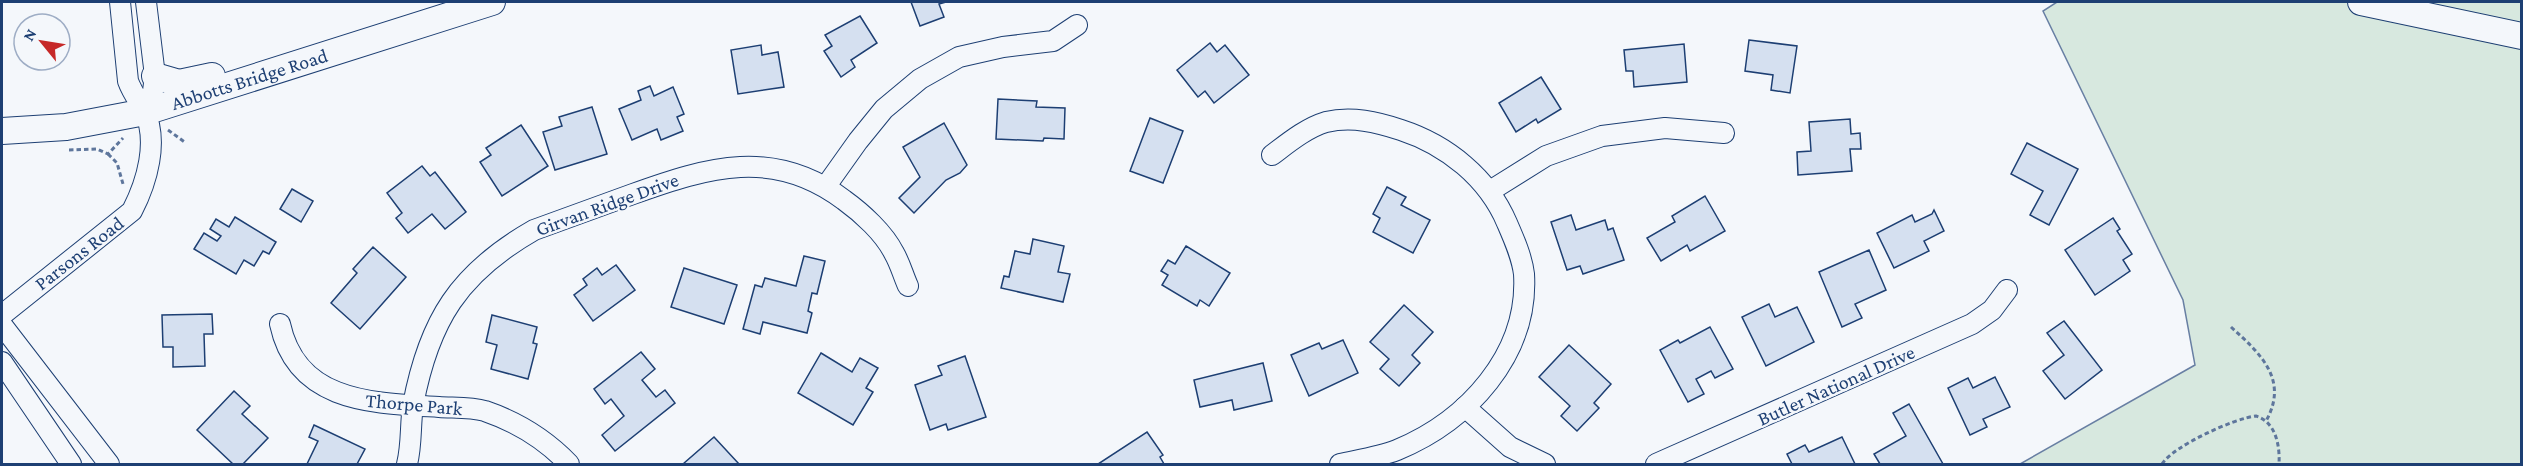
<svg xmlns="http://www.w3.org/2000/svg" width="2523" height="466" viewBox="0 0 2523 466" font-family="'Crimson Pro',serif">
<rect width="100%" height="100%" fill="#f4f7fb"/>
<polygon fill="#d7e8df" stroke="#687fa3" stroke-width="1.5" points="2057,2 2521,2 2521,464 2020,464 2195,365 2183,300 2043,11"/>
<g fill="#d5e0f0" stroke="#1d3f73" stroke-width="1.5">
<polygon points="911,2 946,2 939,4 944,17 920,26"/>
<polygon points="860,16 877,43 851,60 855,67 841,77 824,51 832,46 825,35"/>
<polygon points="1749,40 1797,46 1790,93 1771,90 1773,75 1745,71"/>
<polygon points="1210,43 1217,52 1225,45 1249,75 1214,103 1205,91 1198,97 1177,70"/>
<polygon points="1684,44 1687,82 1634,87 1633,71 1626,71 1624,50"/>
<polygon points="761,45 762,55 778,52 784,87 738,94 731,50"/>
<polygon points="1541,77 1561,109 1538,123 1536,119 1516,132 1499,103"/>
<polygon points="650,86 654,96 673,87 684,114 677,117 683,131 661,140 657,129 632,140 619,109 641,100 638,91"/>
<polygon points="998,99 1037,101 1036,107 1065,108 1064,139 1044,138 1043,141 996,139"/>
<polygon points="592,107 607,154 555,170 543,132 562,126 559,117"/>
<polygon points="1150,118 1183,131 1163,183 1130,171"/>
<polygon points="1850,119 1851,134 1860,133 1861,149 1850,149 1852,171 1798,175 1797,152 1811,151 1809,122"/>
<polygon points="944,123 967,165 960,173 946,180 914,213 899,198 920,177 903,147"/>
<polygon points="521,125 548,166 502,196 480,162 491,155 486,148"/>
<polygon points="2027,143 2078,169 2049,225 2030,215 2043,191 2011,174"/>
<polygon points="422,166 430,176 435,172 466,212 445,229 432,214 408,233 396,218 402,213 387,193"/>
<polygon points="1387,187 1406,197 1401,205 1430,220 1413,253 1373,232 1380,218 1373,214"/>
<polygon points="292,189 313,201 301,222 280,209"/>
<polygon points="1705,196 1725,231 1690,251 1687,245 1661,261 1647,238 1675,222 1672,216"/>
<polygon points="1934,210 1944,231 1924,241 1929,251 1894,268 1877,233 1912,215 1915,222 1932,214"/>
<polygon points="1571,215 1576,230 1605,220 1608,230 1613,228 1624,260 1583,274 1580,266 1567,270 1551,222"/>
<polygon points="235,217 276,242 269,254 263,251 254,266 244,260 236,274 194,249 204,233 217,241 221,236 210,229 216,219 229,227"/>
<polygon points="2113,218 2120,229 2117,231 2132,254 2123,260 2130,271 2095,295 2065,250"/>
<polygon points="1033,239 1064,246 1058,272 1070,274 1063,302 1001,288 1004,276 1009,277 1015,251 1030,254"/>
<polygon points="1186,246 1230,273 1209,306 1200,300 1197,306 1162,285 1168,275 1161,271 1168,260 1175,264"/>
<polygon points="373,247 406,277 360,329 331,303 357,273 353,269"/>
<polygon points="1869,250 1886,290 1855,304 1862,318 1842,327 1819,272"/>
<polygon points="804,256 825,261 817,294 812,293 808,311 812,313 807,333 763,322 760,334 743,329 755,285 762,287 765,278 796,286"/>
<polygon points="616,265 635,290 593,321 574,295 587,285 583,279 597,268 602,275"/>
<polygon points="684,268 737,285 724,324 671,307"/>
<polygon points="1769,304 1775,317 1797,307 1814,342 1766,366 1742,317"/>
<polygon points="1404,305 1433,332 1412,355 1420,363 1399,386 1380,369 1389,359 1370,342"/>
<polygon points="212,314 213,334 204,334 205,366 173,367 173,347 163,347 162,315"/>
<polygon points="492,315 537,327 533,343 537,344 528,379 491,369 497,345 486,342"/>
<polygon points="2064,321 2102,370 2065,399 2043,371 2064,355 2047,333"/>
<polygon points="1710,327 1733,369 1715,378 1711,371 1696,379 1704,394 1688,402 1660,350 1678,340 1680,343"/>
<polygon points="1343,340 1358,373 1309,396 1291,355 1319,343 1322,349"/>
<polygon points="1569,345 1611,384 1594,403 1599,408 1577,431 1561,416 1570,406 1539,377"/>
<polygon points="641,352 655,369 642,380 656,397 665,390 675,403 615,451 602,435 624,416 611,399 605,404 594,389"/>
<polygon points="821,353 852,372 860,358 878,368 866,388 873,392 853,425 798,393"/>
<polygon points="965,356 986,417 948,430 946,424 930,430 915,385 942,375 938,366"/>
<polygon points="1263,363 1272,401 1234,410 1232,400 1200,407 1194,380"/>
<polygon points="1995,377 2010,407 1983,419 1987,427 1970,435 1948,388 1968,378 1973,388"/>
<polygon points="234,391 250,406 242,414 268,438 243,464 233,464 197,430"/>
<polygon points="1909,404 1943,464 1880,464 1874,454 1906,436 1893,413"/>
<polygon points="314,425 365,449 357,464 307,464 318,441 309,437"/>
<polygon points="1147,432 1163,455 1160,457 1164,464 1098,464"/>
<polygon points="714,437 739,464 683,464"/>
<polygon points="1842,437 1855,464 1792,464 1787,454 1805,445 1809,452"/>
</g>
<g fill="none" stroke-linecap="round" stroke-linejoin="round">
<g stroke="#1d3f73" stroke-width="22">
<g id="minor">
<polyline points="145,112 153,91 155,76 146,2"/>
<path d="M1272 155C1288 143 1306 128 1326 122 1352 116 1377 122 1401 130 1447 145 1488 178 1507 223 1514 239 1522 257 1524 274 1529 355 1467 421 1397 450 1379 457 1358 460 1340 464"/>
<polyline points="826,186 858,141 884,109 920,79 959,57 1003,47 1053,41 1077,25"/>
<polyline points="1490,191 1546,156 1602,136 1665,128 1724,133"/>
<path d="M2 315 132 211C147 182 159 141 144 110 138 100 132 92 128 81L120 2"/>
<path d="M280 324C297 403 373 403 439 407 453 408 471 407 485 411 517 422 546 440 569 464"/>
<polyline points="2,325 109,464"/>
<polyline points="2,362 71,464"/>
<polyline points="1465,407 1510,447 1545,464"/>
<path d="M407 464C412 445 410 425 413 405 429 320 459 273 534 230 567 218 600 206 633 194 708 167 774 147 844 200 862 213 884 233 894 253 900 263 903 275 908 286"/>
<polyline points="1656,464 1972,324 1992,310 2007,290"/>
</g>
</g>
<g stroke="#1d3f73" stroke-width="28">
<g id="major">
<polyline points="2361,2 2522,36"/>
<polyline points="155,76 179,83 212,76"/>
<path id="s1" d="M2 131 66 127 145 112 492 2"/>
</g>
</g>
<g stroke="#5e769c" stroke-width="3" stroke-dasharray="4.5 3" stroke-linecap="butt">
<polyline points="168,130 186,143"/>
<polyline points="69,150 97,149 108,154 123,138"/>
<polyline points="108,154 117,163 123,184"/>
<path d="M2231 327C2261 354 2289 380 2266 421"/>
<path d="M2162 464C2173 446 2235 418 2256 416 2276 422 2280 446 2279 464"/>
</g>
<use href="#minor" stroke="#f4f7fb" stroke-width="20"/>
<use href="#major" stroke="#f4f7fb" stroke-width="26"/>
</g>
<g text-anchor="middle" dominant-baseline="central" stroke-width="4.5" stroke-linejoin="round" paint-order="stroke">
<g font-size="20" fill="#1d3f73" stroke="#f4f7fb">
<text stroke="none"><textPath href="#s1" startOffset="254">Abbotts Bridge Road</textPath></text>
<text transform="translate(607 204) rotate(-20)">Girvan Ridge Drive</text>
<text transform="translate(79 253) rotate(-38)">Parsons Road</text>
<text transform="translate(1836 385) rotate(-24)">Butler National Drive</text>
<text transform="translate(414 404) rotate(5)">Thorpe Park</text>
</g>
</g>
<rect width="2523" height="466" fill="none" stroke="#1d3f73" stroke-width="6"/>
<g transform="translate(42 42) rotate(300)"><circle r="28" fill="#f4f7fb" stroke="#9eadc5" stroke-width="1.5"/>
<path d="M0-4.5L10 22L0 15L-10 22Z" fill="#c62828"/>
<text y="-9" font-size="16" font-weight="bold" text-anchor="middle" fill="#1d3f73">N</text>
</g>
</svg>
